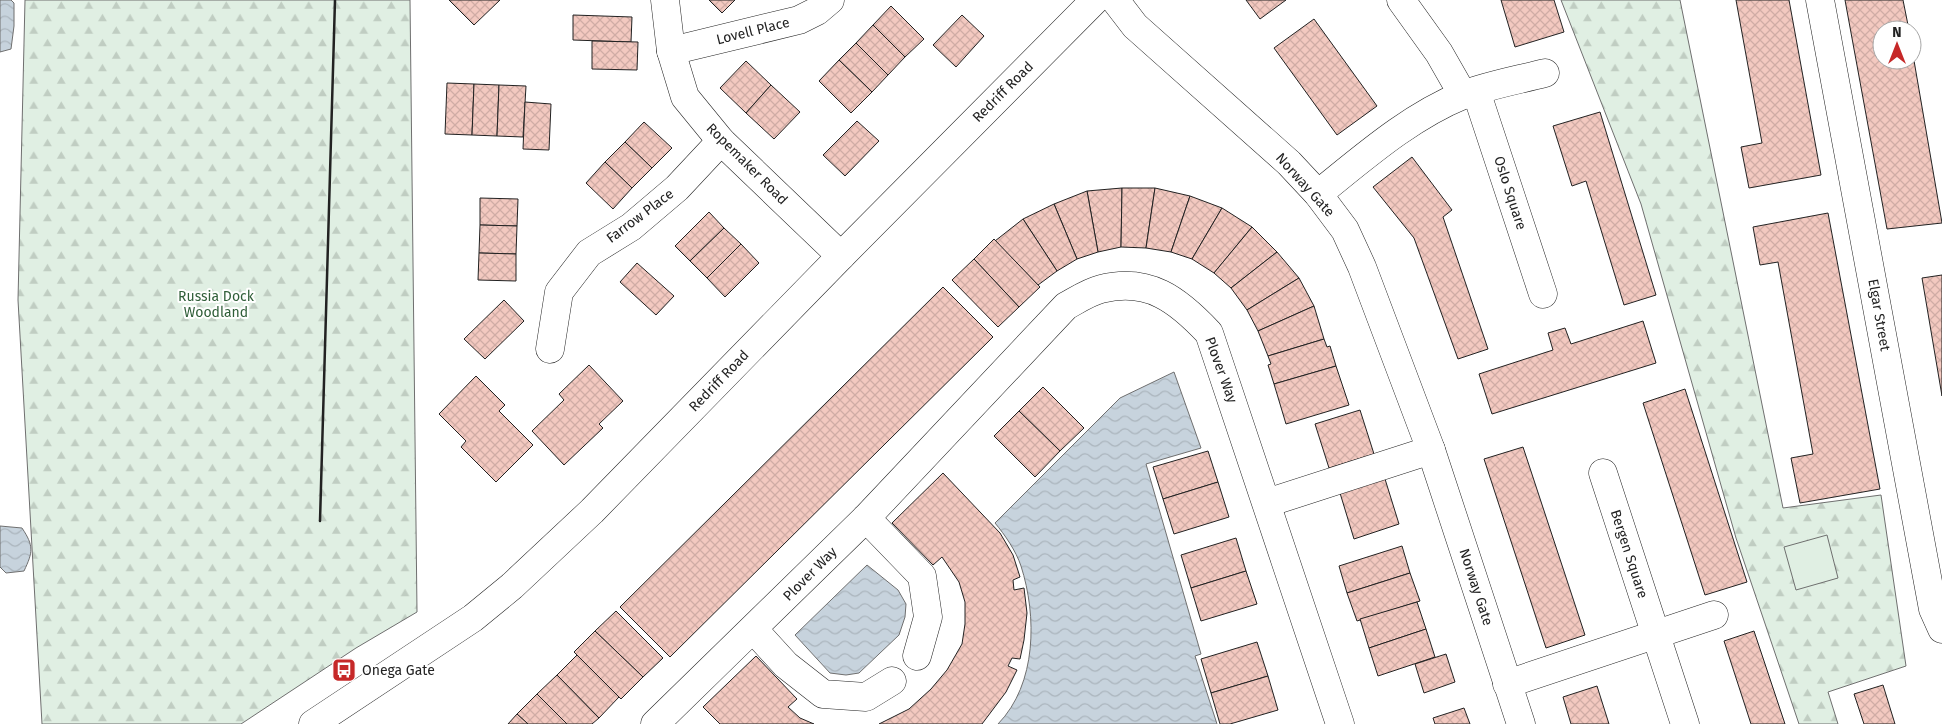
<svg xmlns="http://www.w3.org/2000/svg" width="1942" height="724" viewBox="0 0 1942 724" font-family="'Fira Sans',sans-serif">
<defs>
<pattern id="forest-firs" width="22" height="20" patternUnits="userSpaceOnUse" patternTransform="scale(1.25)"><rect width="22" height="20" fill="#e0efe3"/><path d="M5 1l3.5 6h-7zM16 11l3.5 6h-7z" fill="#c0cdc2"/></pattern>
<pattern id="water-waves" width="16" height="10" patternUnits="userSpaceOnUse" patternTransform="scale(1.25)"><rect width="16" height="10" fill="#c7d3dd"/><path d="M0 5q4-4 8 0t8 0" fill="none" stroke="#abb5bd"/></pattern>
<pattern id="building-cross-hatch" width="8" height="8" patternUnits="userSpaceOnUse" patternTransform="scale(1.25)"><rect width="8" height="8" fill="#f3c9c0"/><path d="M0 0l8 8M0 8l8-8" fill="none" stroke="#d0aca5"/></pattern>
</defs>
<rect width="100%" height="100%" fill="#fff"/>
<g fill="url(#forest-firs)" stroke="#6f6f6f">
<polygon points="25,0 410,0 417,612 356,648 241,724 42,724 18,300"/>
<polygon points="1561,0 1680,0 1783,508 1881,495 1906,666 1828,692 1838,724 1799,724 1736,538 1641,204"/>
</g>
<polygon fill="#e0efe3" stroke="#6f6f6f" points="1827,535 1838,578 1796,590 1784,547"/>
<g fill="url(#water-waves)" stroke="#6f6f6f">
<polygon points="0,0 11,0 14,3 14,26 11,49 0,52"/>
<path d="M1174 372 1201 448 1146 464 1201 654 1195 656 1217 724H998C1037 684 1037 616 1021 566 1016 551 1005 535 995 523L1120 398Z"/>
<path d="M0 526 22 528C34 546 33 552 24 571L6 573 0 567Z"/>
<polygon points="867,565 898,590 906,604 905,617 899,635 859,673 846,675 830,673 795,635"/>
</g>
<g fill="url(#building-cross-hatch)" stroke="#222">
<polygon points="449,0 500,0 474,25"/>
<polygon points="709,0 735,0 722,13"/>
<polygon points="1246,0 1286,0 1260,19"/>
<polygon points="1501,0 1554,0 1564,32 1515,47"/>
<polygon points="1736,0 1789,0 1821,175 1749,188 1741,147 1762,143"/>
<polygon points="1845,0 1903,0 1909,30 1882,30 1882,60 1912,60 1912,49 1942,223 1887,229"/>
<polygon points="891,6 924,39 905,57 873,25"/>
<polygon points="573,15 632,17 631,42 573,40"/>
<polygon points="962,15 984,36 956,67 933,45"/>
<polygon points="1314,19 1377,106 1337,135 1274,48"/>
<polygon points="873,25 905,57 888,75 856,43"/>
<polygon points="592,41 638,42 637,70 592,69"/>
<polygon points="856,43 888,75 872,92 839,60"/>
<polygon points="839,60 872,92 851,113 819,81"/>
<polygon points="746,61 771,85 746,113 720,88"/>
<polygon points="447,83 474,84 472,135 445,134"/>
<polygon points="474,84 499,85 497,136 472,135"/>
<polygon points="499,85 526,86 523,137 497,136"/>
<polygon points="771,85 800,112 774,139 746,113"/>
<polygon points="525,102 551,104 549,150 523,149"/>
<polygon points="1600,112 1656,295 1624,305 1586,181 1572,186 1553,126"/>
<polygon points="857,121 879,141 845,176 823,155"/>
<polygon points="644,122 672,148 652,168 625,142"/>
<polygon points="625,142 652,168 632,188 605,162"/>
<polygon points="1412,157 1452,210 1443,217 1488,349 1458,359 1414,238 1373,187"/>
<polygon points="605,162 632,188 613,209 586,183"/>
<polygon points="1122,188 1121,247 1098,252 1087,191"/>
<polygon points="1122,188 1155,188 1146,248 1121,247"/>
<polygon points="1155,188 1190,196 1171,252 1146,248"/>
<polygon points="1087,191 1098,252 1077,259 1054,204"/>
<polygon points="1190,196 1222,208 1192,259 1171,252"/>
<polygon points="480,198 518,199 517,226 480,225"/>
<polygon points="1054,204 1077,259 1057,271 1023,219"/>
<polygon points="1222,208 1252,227 1214,273 1192,259"/>
<polygon points="709,212 724,228 690,261 675,246"/>
<polygon points="1828,213 1880,489 1800,503 1791,458 1813,454 1778,262 1760,265 1753,227"/>
<polygon points="1023,219 1057,271 1038,285 995,241"/>
<polygon points="480,225 517,226 516,254 479,253"/>
<polygon points="1252,227 1277,252 1231,288 1214,273"/>
<polygon points="724,228 741,244 707,278 690,261"/>
<polygon points="994,239 1040,287 1019,307 974,259"/>
<polygon points="741,244 759,263 725,297 707,278"/>
<polygon points="1277,252 1299,278 1247,310 1231,288"/>
<polygon points="479,253 516,254 516,281 478,280"/>
<polygon points="974,259 1019,307 998,327 952,280"/>
<polygon points="637,263 674,296 656,315 620,282"/>
<polygon points="1942,275 1942,396 1922,278"/>
<polygon points="1299,278 1314,306 1258,331 1247,310"/>
<polygon points="943,287 993,337 670,657 620,607"/>
<polygon points="504,300 524,321 485,359 464,339"/>
<polygon points="1314,306 1324,339 1268,356 1258,331"/>
<polygon points="1643,321 1656,363 1492,414 1479,374 1553,350 1548,333 1565,328 1571,344"/>
<polygon points="1324,339 1327,347 1330,346 1336,366 1274,384 1268,365 1271,364 1268,356"/>
<polygon points="589,365 623,401 599,424 603,428 564,465 532,431 564,400 559,394"/>
<polygon points="1336,366 1349,405 1286,424 1274,384"/>
<polygon points="476,376 505,405 499,411 533,445 496,482 461,447 466,441 439,414"/>
<polygon points="1043,387 1084,428 1060,451 1019,411"/>
<polygon points="1685,389 1747,582 1705,595 1643,403"/>
<polygon points="1360,410 1374,454 1329,468 1315,424"/>
<polygon points="1019,411 1060,451 1035,477 994,436"/>
<polygon points="1523,447 1585,635 1546,648 1484,459"/>
<polygon points="1208,451 1218,482 1163,499 1153,467"/>
<polygon points="943,473 1000,533 1013,555 1020,577 1013,580 1014,590 1024,588 1027,613 1024,640 1020,659 1012,658 1008,666 1017,670 1006,692 982,724 879,724 909,709 931,689 947,670 962,644 965,624 965,602 959,582 942,557 933,565 892,523"/>
<polygon points="1385,479 1399,524 1354,539 1340,493"/>
<polygon points="1218,482 1229,517 1174,534 1163,499"/>
<polygon points="1236,538 1246,571 1191,588 1181,555"/>
<polygon points="1402,546 1410,573 1347,593 1339,566"/>
<polygon points="1246,571 1257,604 1201,621 1191,588"/>
<polygon points="1410,573 1420,601 1357,621 1347,593"/>
<polygon points="1417,602 1426,629 1369,648 1360,619"/>
<polygon points="616,611 663,658 643,677 595,631"/>
<polygon points="1426,629 1435,657 1378,676 1369,648"/>
<polygon points="595,631 643,677 621,699 574,652"/>
<polygon points="1754,631 1785,724 1751,724 1724,641"/>
<polygon points="1257,642 1268,676 1211,693 1201,659"/>
<polygon points="1446,654 1455,682 1424,693 1415,664"/>
<polygon points="577,655 619,697 599,718 557,675"/>
<polygon points="756,656 797,699 788,707 800,718 814,724 720,724 703,707"/>
<polygon points="557,675 599,718 592,724 567,724 537,694"/>
<polygon points="1268,676 1278,710 1230,724 1220,724 1211,693"/>
<polygon points="1883,685 1895,724 1864,724 1854,694"/>
<polygon points="1597,686 1609,724 1571,724 1563,697"/>
<polygon points="537,694 567,724 528,724 517,714"/>
<polygon points="1464,708 1470,724 1435,724 1433,718"/>
<polygon points="517,714 528,724 508,724"/>
</g>
<g fill="none" stroke-linecap="round" stroke-linejoin="round">
<g stroke="#222" stroke-width="29">
<g id="minor">
<polyline points="665,0 671,51 685,97 721,141 841,256"/>
<polyline points="1115,0 1135,26 1289,163 1318,194 1345,230 1362,267 1431,450"/>
<polyline points="1401,0 1439,53 1463,95"/>
<polyline points="1820,0 1933,609 1942,629"/>
<polyline points="671,51 799,20 817,11 830,0"/>
<polyline points="1476,91 1543,294"/>
<path d="M1318 194C1363 158 1409 117 1463 95 1489 85 1518 80 1545 73"/>
<polyline points="550,349 559,292 589,253 631,227 677,188 721,141"/>
<polyline points="1603,473 1685,724"/>
<polyline points="1267,503 1431,450 1521,724"/>
<polyline points="866,518 922,576 928,617 917,656"/>
<polyline points="754,630 786,665 823,694 866,697 892,681"/>
<polyline points="1507,684 1714,615"/>
<path d="M655 724 866 518 1066 306C1077 300 1089 292 1101 289 1149 277 1178 300 1209 333L1340 724"/>
</g>
</g>
<g stroke="#222" stroke-width="29">
<polyline id="major" points="313,724 473,618 512,586 592,511 841,256 1095,0"/>
</g>
<use href="#minor" stroke="#fff" stroke-width="28"/>
<use href="#major" stroke="#fff" stroke-width="28"/>
<polyline stroke="#222" stroke-width="2.5" points="320,521 335,0"/>
</g>
<defs>
<g id="bus-square" transform="scale(1.25)"><rect x="-9" y="-9" width="18" height="18" rx="4" fill="#c62828" stroke="#fff"/><path d="M-5-6H5V4H4V6H2V4H-2V6H-4V4H-5ZM-3.5-4V0h7V-4ZM-3.5 1.2v1.5H-2V1.2ZM2 1.2v1.5H3.5V1.2Z" fill="#fff"/></g>
</defs>
<g fill-rule="evenodd">
<use href="#bus-square" x="344" y="670"/>
</g>
<g text-anchor="middle" dominant-baseline="central" stroke-width="4" stroke-linejoin="round" paint-order="stroke">
<g font-size="14" fill="#222" stroke="#fff">
<text transform="translate(753 31) rotate(-14)">Lovell Place</text>
<text transform="translate(1003 92) rotate(-45)">Redriff Road</text>
<text transform="translate(747 164) rotate(45)">Ropemaker Road</text>
<text transform="translate(1305 185) rotate(48)">Norway Gate</text>
<text transform="translate(1510 193) rotate(72)">Oslo Square</text>
<text transform="translate(640 216) rotate(-37)">Farrow Place</text>
<text transform="translate(1879 315) rotate(80)">Elgar Street</text>
<text transform="translate(1221 370) rotate(70)">Plover Way</text>
<text transform="translate(719 381) rotate(-46)">Redriff Road</text>
<text transform="translate(1629 554) rotate(72)">Bergen Square</text>
<text transform="translate(810 574) rotate(-45)">Plover Way</text>
<text transform="translate(1476 587) rotate(72)">Norway Gate</text>
</g>
<g font-size="14" fill="#2f5e38" stroke="#fff">
<text x="216" y="296">Russia Dock<tspan x="216" dy="16">Woodland</tspan></text>
</g>
<g font-size="14" fill="#222" stroke="#fff" text-anchor="start">
<text x="362" y="670">Onega Gate</text>
</g>
</g>
<g transform="translate(1897 45)"><circle r="24" fill="#ffffff" stroke="#a7a7a7"/>
<path d="M0-4L9 19L0 12L-9 19Z" fill="#c62828"/>
<text y="-8" font-size="14" font-weight="bold" text-anchor="middle" fill="#222222">N</text>
</g>
</svg>
